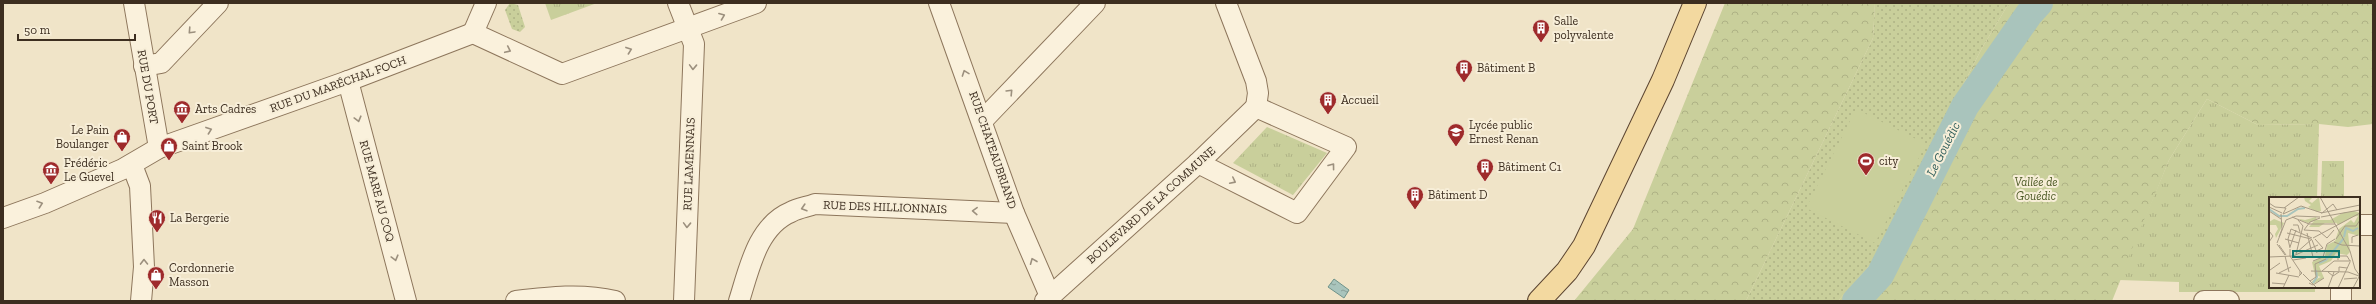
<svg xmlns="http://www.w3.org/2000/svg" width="2376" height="304" viewBox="0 0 2376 304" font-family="'Zilla Slab',serif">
<defs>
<pattern id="grass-dots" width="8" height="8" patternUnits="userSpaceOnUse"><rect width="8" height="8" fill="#c9cf9b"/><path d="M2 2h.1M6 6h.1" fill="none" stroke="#aeb285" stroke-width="1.8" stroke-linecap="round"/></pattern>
<pattern id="forest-crowns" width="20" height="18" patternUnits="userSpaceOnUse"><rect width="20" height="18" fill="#c9cf9b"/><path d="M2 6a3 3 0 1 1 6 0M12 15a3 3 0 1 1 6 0" fill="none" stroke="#aeb285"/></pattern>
<pattern id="park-tufts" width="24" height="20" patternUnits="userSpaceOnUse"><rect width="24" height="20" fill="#c9cf9b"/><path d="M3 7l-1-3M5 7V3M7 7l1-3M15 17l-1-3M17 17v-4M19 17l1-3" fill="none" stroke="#aeb285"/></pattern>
<pattern id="water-ripples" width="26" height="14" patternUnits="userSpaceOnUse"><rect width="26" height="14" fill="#a9c4bc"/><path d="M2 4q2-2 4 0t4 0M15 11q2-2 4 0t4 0" fill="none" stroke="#8ba098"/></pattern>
</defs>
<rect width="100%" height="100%" fill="#f0e4c8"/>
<g fill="url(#grass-dots)">
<polygon points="510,3 518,5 525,27 520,32 512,29 505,10"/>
<polygon points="1875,3 2009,3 1982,48 1871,264 1838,301 1746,301 1873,38"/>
</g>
<g fill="url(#forest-crowns)">
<polygon points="1725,3 1875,3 1873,38 1746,301 1574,301 1633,229"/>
<polygon points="2009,3 2373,3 2373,124 2348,127 2319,124 2258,125 2207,99 2169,160 2112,301 1838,301 1871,264 1982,48"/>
</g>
<g fill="url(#park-tufts)">
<polygon points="545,3 597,3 551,20"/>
<polygon points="2207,99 2258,125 2319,124 2317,198 2270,198 2270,287 2315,287 2315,292 2179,292 2179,282 2119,280 2169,160"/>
<polygon points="1267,127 1327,153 1293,195 1233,163"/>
<polygon points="2322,161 2344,161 2344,198 2321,198"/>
</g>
<polygon fill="#c9cf9b" points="1856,109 1926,144 1875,243 1806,208"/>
<polygon fill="url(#water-ripples)" stroke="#6f938a" points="1334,279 1349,290 1344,298 1328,287"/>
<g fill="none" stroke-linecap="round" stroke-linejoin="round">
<polyline stroke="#a9c4bc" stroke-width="28" points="1856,301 1880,275 1965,106 2029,14 2039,3"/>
<g stroke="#8d765c" stroke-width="22">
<g id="minor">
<polyline points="134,3 159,148"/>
<polyline points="678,3 694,44 684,301"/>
<polyline points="939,3 1014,213 1050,296"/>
<polyline points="1226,3 1256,81 1258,93 1256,107"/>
<polyline points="473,33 562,74 756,3"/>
<polyline points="473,33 486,3"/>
<polyline points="144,66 161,63 218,3"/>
<polyline points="348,81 406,301"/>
<polyline points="983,120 1095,3"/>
<polyline points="1198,163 1297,213 1346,147 1256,107"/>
<polyline points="132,165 140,186 144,267 141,301"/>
<polyline points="3,218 45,203 123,169 159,148 348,81 473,33"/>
<polyline points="2359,225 2373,225"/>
<path d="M516 301C549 297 582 293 615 301"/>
<path d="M739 301C749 270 757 226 791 212 798 208 807 207 815 204L1014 213"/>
<polyline points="1045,301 1198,163 1256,107"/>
<polyline points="2204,301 2229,301"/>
<polyline points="2341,301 2341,287"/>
</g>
</g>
<g stroke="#5b4430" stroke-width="24">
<polyline id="major" points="1539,301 1567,271 1584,246 1663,80 1695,3"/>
</g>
<use href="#minor" stroke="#faf1dc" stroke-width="20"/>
<use href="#major" stroke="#f3d9a0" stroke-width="22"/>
</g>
<defs><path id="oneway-chevron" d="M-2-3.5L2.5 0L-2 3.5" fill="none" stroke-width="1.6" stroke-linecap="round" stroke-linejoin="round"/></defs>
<g stroke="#9c907e">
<use href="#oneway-chevron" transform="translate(722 16) rotate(-21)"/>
<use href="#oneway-chevron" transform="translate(191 31) rotate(133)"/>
<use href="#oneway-chevron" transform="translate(508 50) rotate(25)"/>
<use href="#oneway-chevron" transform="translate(629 50) rotate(-20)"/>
<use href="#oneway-chevron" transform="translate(693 67) rotate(92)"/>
<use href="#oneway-chevron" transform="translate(965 73) rotate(-110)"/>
<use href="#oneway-chevron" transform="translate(1010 92) rotate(-46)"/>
<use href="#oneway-chevron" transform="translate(358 119) rotate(75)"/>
<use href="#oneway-chevron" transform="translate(209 130) rotate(-20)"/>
<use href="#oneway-chevron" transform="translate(1332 166) rotate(-53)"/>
<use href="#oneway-chevron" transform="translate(1233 181) rotate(27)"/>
<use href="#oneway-chevron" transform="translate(40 204) rotate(-19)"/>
<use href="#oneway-chevron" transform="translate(804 208) rotate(163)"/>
<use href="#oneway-chevron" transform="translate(975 211) rotate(-178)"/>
<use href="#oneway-chevron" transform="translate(687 225) rotate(92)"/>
<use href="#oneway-chevron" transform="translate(395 258) rotate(75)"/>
<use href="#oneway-chevron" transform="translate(1033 261) rotate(-112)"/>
<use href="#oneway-chevron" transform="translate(144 262) rotate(-91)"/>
</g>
<defs>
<g id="building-pin" transform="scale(0.9)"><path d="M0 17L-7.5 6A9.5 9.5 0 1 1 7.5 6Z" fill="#9e2a2b" stroke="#f7eed8"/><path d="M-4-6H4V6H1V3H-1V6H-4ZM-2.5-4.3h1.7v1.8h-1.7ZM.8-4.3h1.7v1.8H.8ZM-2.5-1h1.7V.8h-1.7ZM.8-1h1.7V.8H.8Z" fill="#fff"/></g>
<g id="museum-pin" transform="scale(0.9)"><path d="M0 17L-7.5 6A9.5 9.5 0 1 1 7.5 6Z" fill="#9e2a2b" stroke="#f7eed8"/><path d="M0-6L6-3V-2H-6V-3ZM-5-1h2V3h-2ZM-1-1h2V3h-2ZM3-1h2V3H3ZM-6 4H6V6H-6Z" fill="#fff"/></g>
<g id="school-pin" transform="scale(0.9)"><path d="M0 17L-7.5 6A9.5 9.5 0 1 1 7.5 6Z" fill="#9e2a2b" stroke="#f7eed8"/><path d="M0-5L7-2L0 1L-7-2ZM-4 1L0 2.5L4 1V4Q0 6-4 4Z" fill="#fff"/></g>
<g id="shop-pin" transform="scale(0.9)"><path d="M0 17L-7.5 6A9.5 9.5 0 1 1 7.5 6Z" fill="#9e2a2b" stroke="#f7eed8"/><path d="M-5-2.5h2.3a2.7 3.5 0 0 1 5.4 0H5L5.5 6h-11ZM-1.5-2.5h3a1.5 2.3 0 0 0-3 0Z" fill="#fff"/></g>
<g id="stadium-pin" transform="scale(0.9)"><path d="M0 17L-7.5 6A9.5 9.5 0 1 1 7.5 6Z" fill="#9e2a2b" stroke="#f7eed8"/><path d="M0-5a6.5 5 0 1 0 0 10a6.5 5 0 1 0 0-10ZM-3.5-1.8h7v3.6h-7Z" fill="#fff"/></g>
<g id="restaurant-pin" transform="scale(0.9)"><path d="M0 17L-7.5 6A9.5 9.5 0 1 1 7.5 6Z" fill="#9e2a2b" stroke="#f7eed8"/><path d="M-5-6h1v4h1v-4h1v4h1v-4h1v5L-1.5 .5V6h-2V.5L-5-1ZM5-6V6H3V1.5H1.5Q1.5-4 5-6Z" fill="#fff"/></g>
</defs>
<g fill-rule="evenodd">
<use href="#building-pin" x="1541" y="28"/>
<use href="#building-pin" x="1464" y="68"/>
<use href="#building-pin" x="1328" y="100"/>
<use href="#museum-pin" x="182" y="109"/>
<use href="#school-pin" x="1456" y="132"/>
<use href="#shop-pin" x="122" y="137"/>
<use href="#shop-pin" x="169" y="146"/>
<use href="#stadium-pin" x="1866" y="161"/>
<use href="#building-pin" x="1485" y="167"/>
<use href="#museum-pin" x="51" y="170"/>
<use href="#building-pin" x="1415" y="195"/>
<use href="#restaurant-pin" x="157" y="218"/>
<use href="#shop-pin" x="156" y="275"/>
</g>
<g text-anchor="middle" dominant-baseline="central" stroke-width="4" stroke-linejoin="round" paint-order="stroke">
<g font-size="12" fill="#3d2e20" stroke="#f7eed8" text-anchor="start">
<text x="1554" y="21">Salle<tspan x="1554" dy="14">polyvalente</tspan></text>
<text x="1477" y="68">Bâtiment B</text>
<text x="1341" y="100">Accueil</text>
<text x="195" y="109">Arts Cadres</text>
<text x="1469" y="125">Lycée public<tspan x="1469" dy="14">Ernest Renan</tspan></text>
<text x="109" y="130" text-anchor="end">Le Pain<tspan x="109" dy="14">Boulanger</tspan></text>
<text x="182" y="146">Saint Brook</text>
<text x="1879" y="161">city</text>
<text x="64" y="163">Frédéric<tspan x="64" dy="14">Le Guevel</tspan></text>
<text x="1498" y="167">Bâtiment C1</text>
<text x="1428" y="195">Bâtiment D</text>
<text x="170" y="218">La Bergerie</text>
<text x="169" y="268">Cordonnerie<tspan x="169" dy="14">Masson</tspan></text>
</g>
<g font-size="12" fill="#3d2e20" stroke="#f7eed8">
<text transform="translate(338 84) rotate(-20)">RUE DU MARÉCHAL FOCH</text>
<text transform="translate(148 87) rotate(80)">RUE DU PORT</text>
<text transform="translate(993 150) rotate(71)">RUE CHATEAUBRIAND</text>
<text transform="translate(689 164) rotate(-88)">RUE LAMENNAIS</text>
<text transform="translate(377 191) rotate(75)">RUE MARE AU COQ</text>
<text transform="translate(1151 205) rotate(-42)">BOULEVARD DE LA COMMUNE</text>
<text transform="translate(885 207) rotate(2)">RUE DES HILLIONNAIS</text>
</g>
<g font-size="12" font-style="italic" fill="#4d5a26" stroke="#f7eed8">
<text x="2036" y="182">Vallée de<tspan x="2036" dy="14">Gouédic</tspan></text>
</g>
<g font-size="13" font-style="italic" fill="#2f5d5a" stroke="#f7eed8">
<text transform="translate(1943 149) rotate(-63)">Le Gouédic</text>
</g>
</g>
<g transform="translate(2269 197)">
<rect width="91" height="91" fill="#f0e4c8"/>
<path d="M35 0H44L40 4 43 6 50 0 52 14 48 15 39 10 42 8 36 4Z" fill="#c9cf9b"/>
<path d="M76 15 91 16V39L79 36 81 55 78 58 67 56 62 64 50 69 55 81 44 87 43 84 52 80 46 78 43 65 56 59 58 48 66 44 70 32 82 23 85 26 89 19 80 20 66 26H56L50 30H40L45 24 39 26 31 23V22L36 23 47 20 48 23H61ZM5 22 15 26 7 41 6 37 9 32 7 28H0V25Z" fill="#c9cf9b"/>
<path d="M85 14 91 16 69 28 66 24 65 22 73 16Z" fill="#c9cf9b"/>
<path fill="none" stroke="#a9c4bc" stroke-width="2" d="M0 12 10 19H18L29 12 36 11M75 40 77 31 84 34 89 31M50 66 57 63 75 41M44 86 48 80 47 73"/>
<path fill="none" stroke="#a89b85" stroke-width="1" d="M51 0 81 54 86 72 91 79M0 6 6 10 17 11 14 17M0 10 13 16M15 11 30 0M0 14 12 22M52 16 91 8M53 16 64 7 68 13M14 17 32 9 53 16M23 20 40 27H66M52 20 91 13M24 28H29L31 35M35 33 50 34 58 41 65 33M35 33 41 25 51 21M0 34 4 39 0 45M18 36 42 42M38 36 44 60M10 40 13 32 12 17M44 41 91 16M16 42 30 46M46 42 54 51 47 54M67 42 76 29H87L91 23M43 43 48 56M65 45 73 48 91 49M8 46 17 23 27 19 51 20M83 46V40L89 38M8 47 16 58M10 48 17 58M21 50 27 33M21 51 19 42 22 32 43 41M21 52V59L31 74M27 56 43 42M27 57 34 29 29 23M16 59 20 75M0 60 24 59 49 48M24 63 37 61M69 63V59H78L81 64M44 64 54 60 58 47 66 42M1 73 11 66M31 74 33 76 30 79 31 78ZM42 74 79 75 90 79M53 74 65 64H82M70 74V70L78 71M59 75 64 79 70 75M7 76 30 80M10 76 22 70M34 77 48 91M75 82 88 81M41 84 47 80 46 67 57 62M3 86 16 87M40 86 44 88 55 81M14 91 20 78M59 91 65 75M69 91 81 65M84 91 91 78"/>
<path fill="#0f766e" fill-opacity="0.15" stroke="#0f766e" stroke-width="2" d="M24 54H70V60H24Z"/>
<rect width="91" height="91" fill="none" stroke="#3d2e20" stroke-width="2"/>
</g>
<rect width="2376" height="304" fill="none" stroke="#3d2e20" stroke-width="8"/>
<path d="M18 34v6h117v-6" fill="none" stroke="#3d2e20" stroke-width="2"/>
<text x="24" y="34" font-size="12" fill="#3d2e20" stroke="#f7eed8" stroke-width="3" paint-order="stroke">50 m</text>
</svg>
